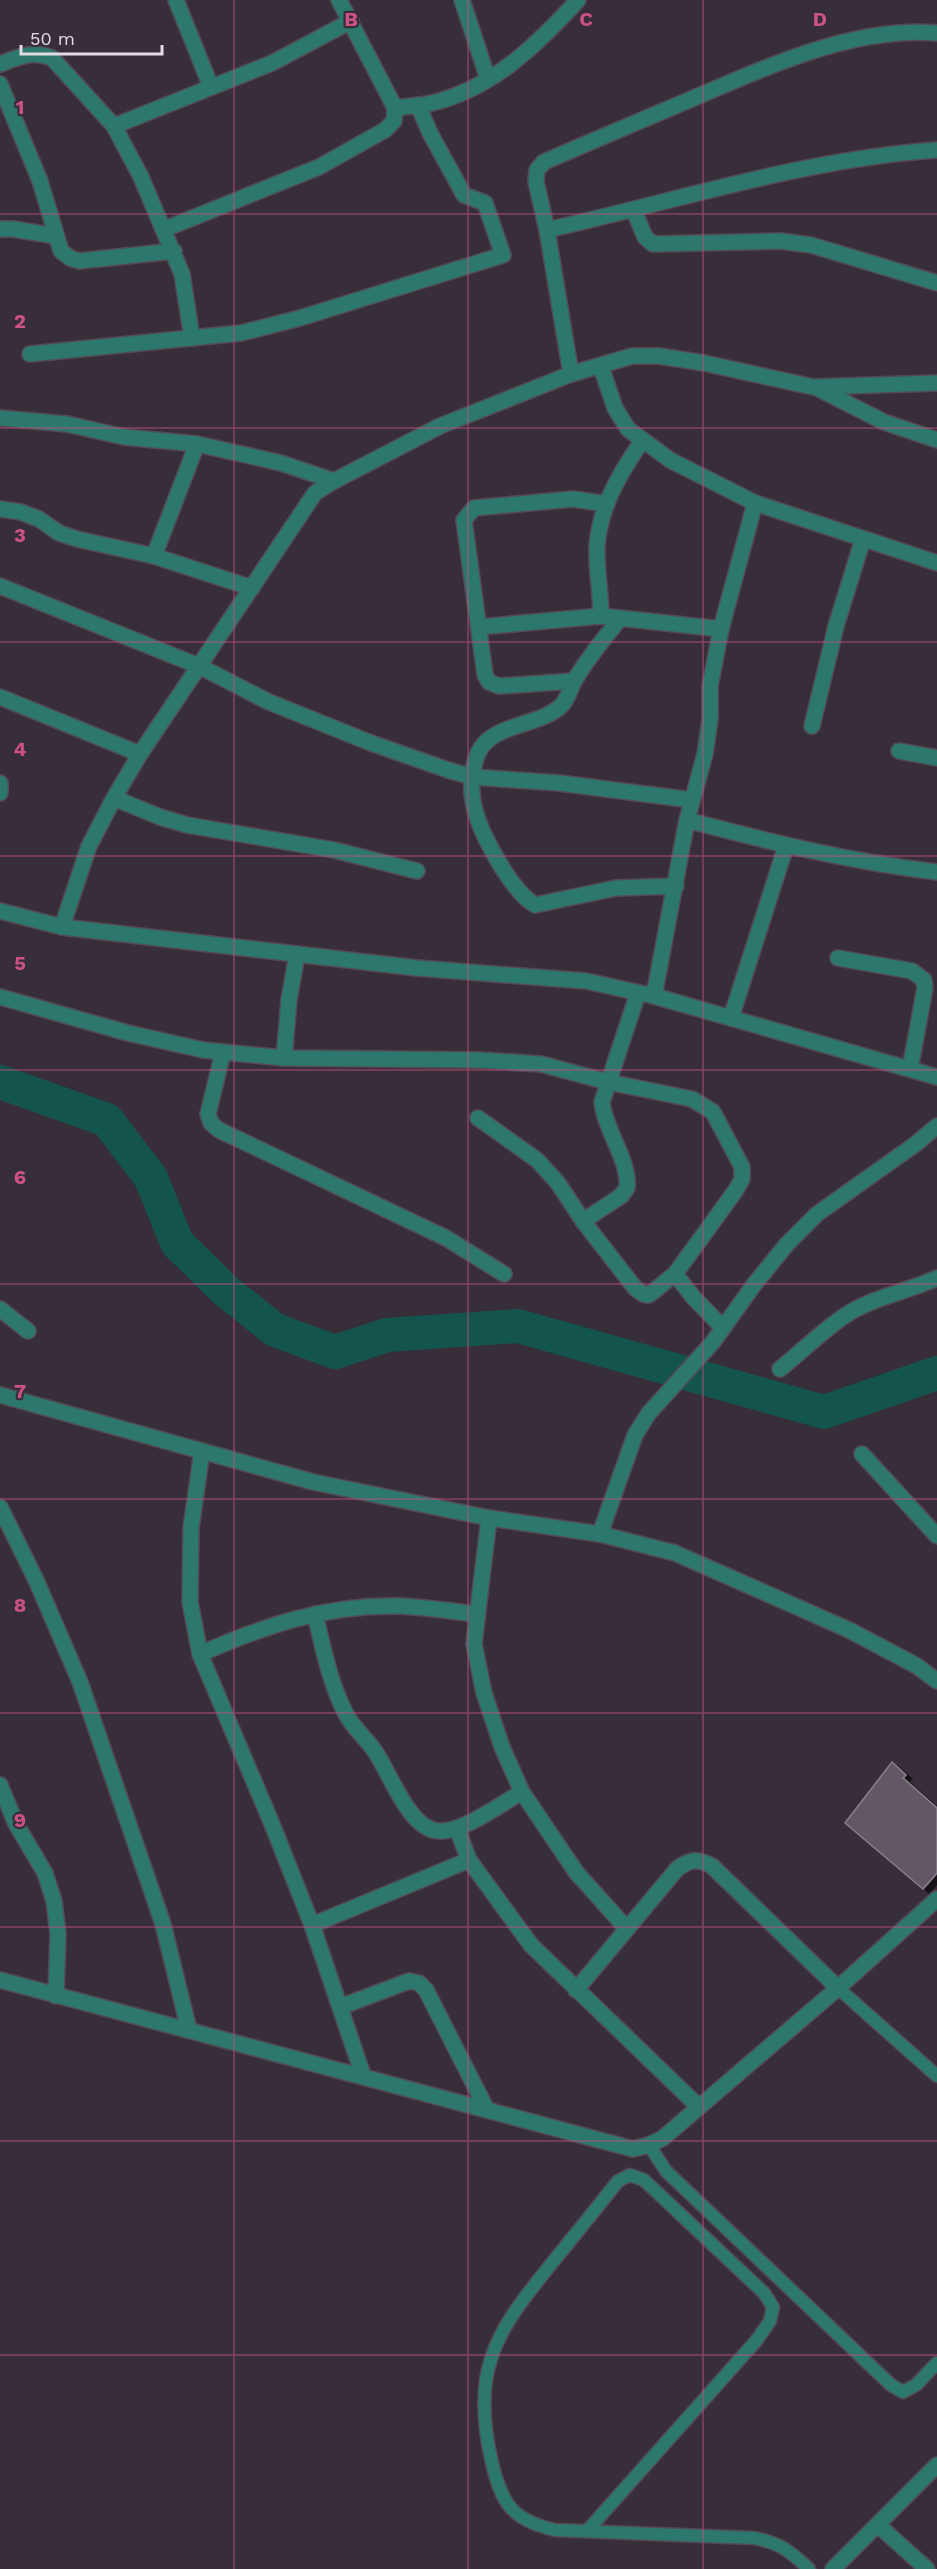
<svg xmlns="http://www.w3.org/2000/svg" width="937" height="2569" viewBox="0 0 937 2569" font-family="'Work Sans',sans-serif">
<defs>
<filter id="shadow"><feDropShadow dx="6" dy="4" stdDeviation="0" flood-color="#0009"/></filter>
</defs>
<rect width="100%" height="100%" fill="#382e3a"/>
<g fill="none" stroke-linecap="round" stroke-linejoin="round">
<polyline stroke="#13554c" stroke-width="34" points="0,1082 107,1120 151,1178 177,1243 226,1291 275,1330 335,1352 387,1335 518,1326 824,1412 937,1373"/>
</g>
<polygon fill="#635765" stroke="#8a7e8c" stroke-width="1.5" filter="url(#shadow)" points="892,1762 906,1775 903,1778 937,1808 937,1873 923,1889 845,1823"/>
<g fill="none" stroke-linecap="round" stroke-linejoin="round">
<g stroke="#534a55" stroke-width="15">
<g id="service">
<polyline points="838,1988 937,2076"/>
<polyline points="649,2145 666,2171 891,2385 903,2392 916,2385 937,2363"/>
<path d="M587 2531 756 2341 770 2321 773 2307 764 2293 644 2180 630 2175 618 2181C596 2209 574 2236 552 2263 529 2292 502 2323 491 2359 480 2392 484 2429 492 2463 502 2504 512 2520 555 2530L754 2538C780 2543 790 2551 809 2569"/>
</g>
</g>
<g stroke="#534a55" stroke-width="18">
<g id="minor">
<polyline points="176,0 211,87"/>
<polyline points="462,0 488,79"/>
<path d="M0 64C19 57 33 50 52 58L114 126 141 177 182 274 192 338"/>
<polyline points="0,84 40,181 61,251 70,258 79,261 174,251"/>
<path d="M395 108C407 106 420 106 432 103 492 89 538 44 578 0"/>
<polyline points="114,126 272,63 351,21"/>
<polyline points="634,211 645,237 653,244 780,241 811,245 937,283"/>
<polyline points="0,229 13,229 56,236"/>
<polyline points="165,229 319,167 385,130 394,121 395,108 339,0"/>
<path d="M547 230C677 201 804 159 937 150"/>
<polyline points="30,354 241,333 300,318 503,255 485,203 464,195 430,133 418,105"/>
<polyline points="601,367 615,408 628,429 670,460 755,503 937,563"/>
<path d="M571 374 547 230 536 182 537 170 544 162C594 140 645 119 696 97 769 66 855 26 937 33"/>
<polyline points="819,389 884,422 937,440"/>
<polyline points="0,418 67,424 124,437 197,444 281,463 334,481"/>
<polyline points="0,509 21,512 39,519 59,533 77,539 154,556 252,588"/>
<polyline points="154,556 197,444"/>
<polyline points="0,586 199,666 269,702 371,743 448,770 473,777 559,783 692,800"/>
<path d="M601 616C601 593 596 569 597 546 600 506 620 473 642 441"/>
<path d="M620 619C604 638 589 657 576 678 570 687 569 698 561 706 540 725 503 723 484 744 472 757 470 785 473 801 477 829 511 891 535 905L616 888 676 886"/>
<polyline points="479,627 601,616 721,629"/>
<polyline points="574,681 499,686 489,682 485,675 464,520 474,508 573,499 607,504"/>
<polyline points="0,697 140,754"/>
<polyline points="812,726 836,626 863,539"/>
<polyline points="899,751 937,758"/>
<polyline points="0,783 0,793"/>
<polyline points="114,798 160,817 187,825 334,850 417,871"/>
<path d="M687 820C770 842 851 862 937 872"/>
<polyline points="0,911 62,927 89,846 114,798 140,754 315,493 334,481 440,426 571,374 632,356 659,356 704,363 813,387 937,383"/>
<polyline points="62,927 417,968 586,981 654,996 937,1077"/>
<polyline points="838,958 912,971 924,980 925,988 910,1069"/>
<polyline points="654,996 687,820 705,754 710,719 710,686 721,629 755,503"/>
<polyline points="0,997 128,1033 203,1050 284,1058 479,1060 541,1064 608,1082 692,1099 713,1112 742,1167 742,1179 736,1190 675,1274 649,1295 643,1294 635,1288 583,1221 558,1183 537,1160 478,1118"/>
<polyline points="731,1018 786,846"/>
<polyline points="223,1052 208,1114 211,1123 219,1130 446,1238 504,1274"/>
<polyline points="284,1058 289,1000 297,954"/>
<path d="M583 1221 621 1196 627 1188C630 1161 605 1131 602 1102L638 993"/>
<polyline points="675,1274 694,1298 723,1328"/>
<polyline points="0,1309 28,1331"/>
<path d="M780 1369C801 1352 835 1319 858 1308 883 1295 911 1290 937 1278"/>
<polyline points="202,1451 191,1528 190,1602 200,1654 272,1824 312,1925 363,2075"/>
<polyline points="862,1454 937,1536"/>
<polyline points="0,1507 36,1580 80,1682 163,1924 189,2030"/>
<polyline points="489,1518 474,1644 484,1693 502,1747 522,1792 576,1872 627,1929"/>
<polyline points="600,1534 635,1435 649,1413 713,1342 753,1286 787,1244 817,1214 917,1143 937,1126"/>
<path d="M315 1614C323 1647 330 1684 346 1714 353 1728 365 1737 374 1750 390 1772 409 1831 440 1831 463 1832 501 1804 522 1792"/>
<path d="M200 1654C263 1626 328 1604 399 1606 424 1607 451 1611 476 1614"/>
<polyline points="0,1785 16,1824 45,1873 54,1901 58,1934 56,1996"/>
<polyline points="457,1828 469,1860 531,1945 699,2107"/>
<polyline points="312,1925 469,1860"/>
<polyline points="0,1980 633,2149 649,2145 663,2138 838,1988 937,1899"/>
<path d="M576 1990 677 1869C690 1859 698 1858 712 1866L838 1988"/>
<polyline points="340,2007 409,1981 419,1983 426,1990 486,2108"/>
<polyline points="878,2525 927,2569"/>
</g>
</g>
<g stroke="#534a55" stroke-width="18">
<g id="tertiary">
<polyline points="0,1395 313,1482 489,1518 600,1534 675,1553 849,1630 917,1666 937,1681"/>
<polyline points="833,2569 937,2465"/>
</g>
</g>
<use href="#service" stroke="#2c786c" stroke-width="12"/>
<use href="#minor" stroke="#2c786c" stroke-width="15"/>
<use href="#tertiary" stroke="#2c786c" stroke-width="15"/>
</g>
<path fill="none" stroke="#cc5284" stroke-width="1.5" stroke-opacity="0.55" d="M234 0V2569M468 0V2569M703 0V2569M0 214H937M0 428H937M0 642H937M0 856H937M0 1070H937M0 1284H937M0 1499H937M0 1713H937M0 1927H937M0 2141H937M0 2355H937"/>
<g font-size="20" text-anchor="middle" font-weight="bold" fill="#cc5284" stroke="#382e3a" stroke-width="4.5" stroke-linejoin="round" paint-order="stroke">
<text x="351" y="26">B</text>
<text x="586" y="26">C</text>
<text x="820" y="26">D</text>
<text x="20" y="114">1</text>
<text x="20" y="328">2</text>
<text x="20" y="542">3</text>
<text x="20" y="756">4</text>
<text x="20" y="970">5</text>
<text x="20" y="1184">6</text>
<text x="20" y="1398">7</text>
<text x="20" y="1612">8</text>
<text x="20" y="1827">9</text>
</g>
<path d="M21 45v9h141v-9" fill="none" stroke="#e2dbe3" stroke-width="3"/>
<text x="30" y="45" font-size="18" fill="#e2dbe3" stroke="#382e3a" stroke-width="4.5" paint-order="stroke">50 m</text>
</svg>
